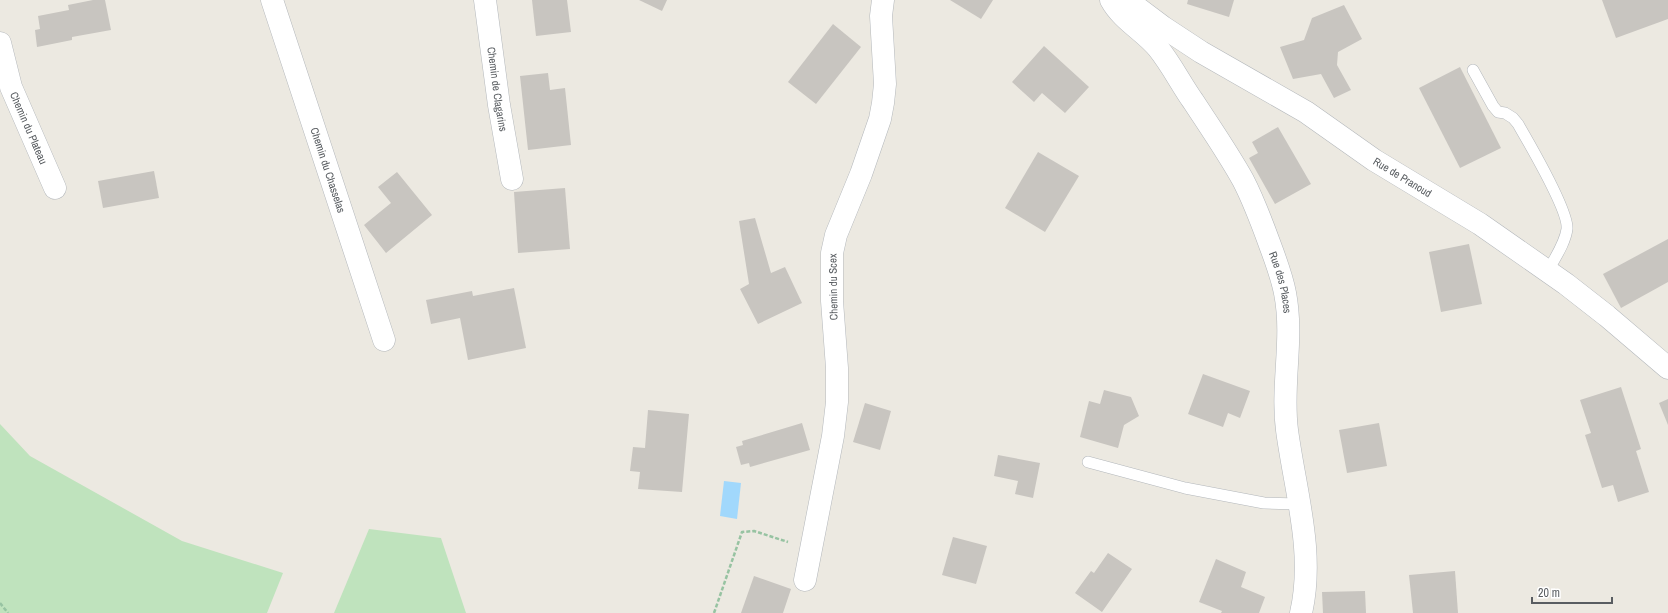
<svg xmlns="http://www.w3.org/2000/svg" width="1668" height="613" viewBox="0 0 1668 613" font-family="'Archivo Narrow',sans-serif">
<rect width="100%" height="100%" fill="#ece9e1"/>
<g fill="#bfe3bd">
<polygon points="0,424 30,456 182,541 283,573 267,613 0,613"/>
<polygon points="369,529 441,538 466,613 334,613"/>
</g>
<polygon fill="#a1d8fc" points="724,481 741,483 737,519 720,516"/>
<g fill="#c8c5c0">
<polygon points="93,0 105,0 111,30 72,37 72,40 37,47 35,30 40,29 38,16 69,10 68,5"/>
<polygon points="532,0 567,0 571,32 536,36"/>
<polygon points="639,0 667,0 662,11"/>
<polygon points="950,0 993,0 981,19"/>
<polygon points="1188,0 1234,0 1229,17 1187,4"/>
<polygon points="1602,0 1668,0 1668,19 1616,38"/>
<polygon points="1344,5 1362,39 1338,52 1337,65 1351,90 1334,98 1321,74 1293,79 1280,47 1304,40 1312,18"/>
<polygon points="833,24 861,47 816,104 788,82"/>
<polygon points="1044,46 1089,87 1065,113 1042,93 1034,102 1012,82"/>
<polygon points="1460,67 1501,148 1460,168 1419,88"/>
<polygon points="548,73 550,90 565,88 571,145 528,150 520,76"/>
<polygon points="1278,127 1311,184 1275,204 1249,158 1258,153 1252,142"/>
<polygon points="1038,152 1079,176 1045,232 1005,208"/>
<polygon points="154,171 159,198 103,208 98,181"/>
<polygon points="397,172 432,215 386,253 364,225 391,203 378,187"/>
<polygon points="565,188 570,249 518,253 514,192"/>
<polygon points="755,218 771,273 785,267 802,303 758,324 740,289 749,284 739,221"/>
<polygon points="1668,239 1668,282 1621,308 1603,274"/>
<polygon points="1469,244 1482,304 1441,312 1429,252"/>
<polygon points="514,288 526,348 468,360 460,318 431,324 426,300 472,291 473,296"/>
<polygon points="1203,374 1250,391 1240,418 1228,413 1223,427 1188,414"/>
<polygon points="1621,387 1641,449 1636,451 1649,492 1618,502 1613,485 1602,488 1585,435 1591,433 1580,400"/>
<polygon points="1104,390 1131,397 1139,416 1124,425 1118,448 1080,437 1089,401 1100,404"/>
<polygon points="1668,399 1668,425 1659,403"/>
<polygon points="865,403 891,411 880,450 853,442"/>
<polygon points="648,410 689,414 682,492 638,489 640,472 630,471 633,447 645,448"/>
<polygon points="802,423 810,450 750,467 749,463 741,465 736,447 743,445 742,441"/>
<polygon points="1379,423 1387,466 1347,473 1339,430"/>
<polygon points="998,455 1040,463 1033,498 1015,494 1018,481 994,476"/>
<polygon points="953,537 987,546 976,584 942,575"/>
<polygon points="1108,553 1132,569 1102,612 1075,593 1091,571 1094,573"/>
<polygon points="1216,559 1246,572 1241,587 1265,597 1259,613 1221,613 1222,611 1199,602"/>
<polygon points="1455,571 1458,613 1413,613 1409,575"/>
<polygon points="754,576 791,589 783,613 741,613"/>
<polygon points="1365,591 1366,613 1323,613 1322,592"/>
</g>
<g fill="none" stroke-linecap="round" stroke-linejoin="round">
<g stroke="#b3b7bb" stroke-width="12">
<g id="lane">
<path d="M1473 70 1493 106 1498 112 1505 113 1513 118 1518 124C1529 143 1569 211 1567 229 1565 244 1554 259 1548 271"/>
<polyline points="1088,462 1185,488 1264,503 1299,504"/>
</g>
</g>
<g stroke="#b3b7bb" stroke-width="23">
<g id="street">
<path id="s1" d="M272 0 384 340"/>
<path id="s2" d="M485 0 499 105 512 179"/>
<path id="s3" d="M1111 0C1122 20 1144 31 1158 48 1171 64 1181 84 1193 101 1210 127 1228 153 1243 180 1254 201 1262 223 1270 245 1276 261 1282 277 1285 293 1294 339 1281 385 1287 430 1295 491 1315 552 1301 613"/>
<path id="s4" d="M1127 0 1163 27 1201 52 1306 112 1374 160 1480 224 1566 284 1607 316 1668 368"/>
<path id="s5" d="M0 43 11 87 55 188"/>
<polyline points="805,580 833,436 837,402 837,368 832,301 832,253 836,235 861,174 880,119 883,103 885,84 881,16 883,0"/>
</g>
</g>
<g stroke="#97c3a2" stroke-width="2.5" stroke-dasharray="4 2" stroke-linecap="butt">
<polyline points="0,603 8,613"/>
<polyline points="714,613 742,532 754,531 788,542"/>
</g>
<use href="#lane" stroke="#fff" stroke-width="11"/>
<use href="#street" stroke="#fff" stroke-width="22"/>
</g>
<g text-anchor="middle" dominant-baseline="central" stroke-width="3" stroke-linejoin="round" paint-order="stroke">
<g font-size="11" fill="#595d61" stroke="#fff">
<text stroke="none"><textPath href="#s2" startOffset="90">Chemin de Clagarins</textPath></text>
<text stroke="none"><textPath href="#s5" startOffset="90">Chemin du Plateau</textPath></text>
<text stroke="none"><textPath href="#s1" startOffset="179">Chemin du Chasselas</textPath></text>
<text stroke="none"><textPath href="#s4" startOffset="328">Rue de Pranoud</textPath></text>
<text stroke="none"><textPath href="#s3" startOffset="334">Rue des Places</textPath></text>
<text transform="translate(833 287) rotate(-91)">Chemin du Scex</text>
</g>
</g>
<path d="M1532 597v6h80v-6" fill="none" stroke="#595d61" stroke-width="2"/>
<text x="1538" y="597" font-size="12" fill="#595d61" stroke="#ffffff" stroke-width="3" paint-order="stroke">20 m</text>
</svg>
